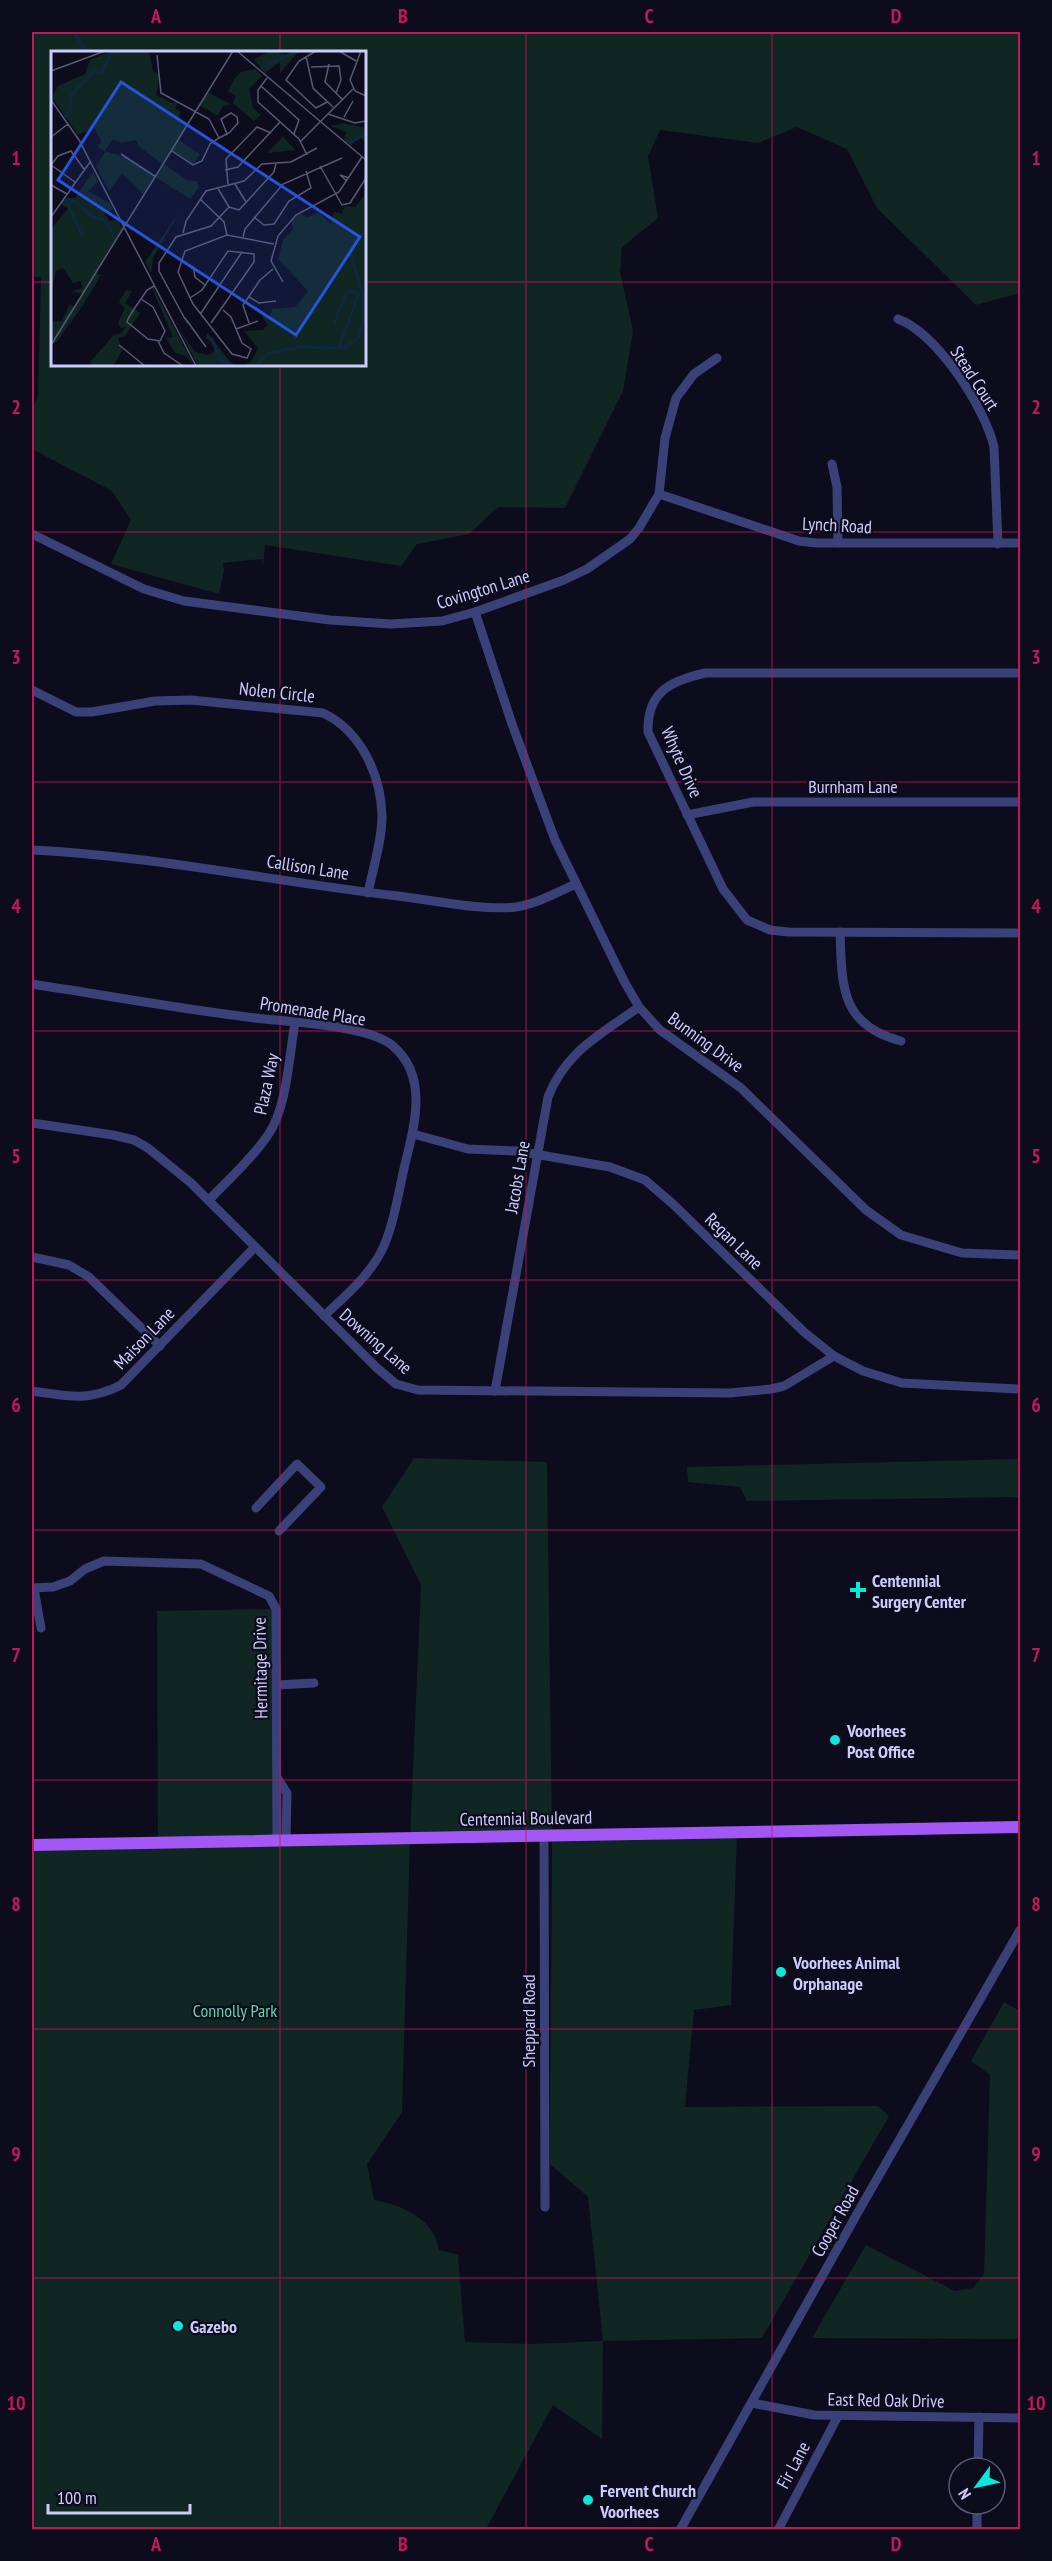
<svg xmlns="http://www.w3.org/2000/svg" width="1052" height="2561" viewBox="0 0 1052 2561" font-family="'PT Sans Narrow',sans-serif">
<rect width="100%" height="100%" fill="#0d0c1c"/>
<g fill="#102622" fill-rule="evenodd">
<path d="M32 32H1020V293L976 305 877 208 847 149 797 127 758 143 660 130 648 156 658 218 622 247 620 272 633 331 623 391 565 508 498 507 469 534 417 544 401 566 265 545 263 567 262 559 223 563 224 571 219 594 111 564 131 520 112 491 32 449V409L38 397 41 277H32ZM364 52V364H52V52Z"/>
<path d="M414 1458 547 1462 552 1835 737 1832 731 2005 694 2010 685 2107 878 2106 889 2116 762 2338 603 2341 602 2439 553 2405 486 2529H32V1845L158 1842 157 1611 276 1609 278 1840 410 1838 421 1585 382 1507ZM552 1836 550 2164 588 2197 603 2341 534 2344 465 2342 458 2255 439 2250C433 2217 403 2206 374 2200L367 2164 402 2112 410 1838Z"/>
<polygon points="1020,1459 1020,1497 747,1501 740,1487 688,1482 687,1467"/>
<polygon points="1004,2002 1020,2011 1020,2339 812,2338 866,2245 955,2291 973,2288 984,2274 990,2075 971,2061"/>
</g>
<g fill="none" stroke-linecap="round" stroke-linejoin="round">
<polyline stroke="#0e293f" stroke-width="3" points="74,32 86,52"/>
<g stroke="#3a4179" stroke-width="9">
<path d="M898 319C937 333 985 408 994 447L998 544"/>
<polyline points="832,464 837,487 838,543"/>
<polyline points="659,494 799,541 816,543 1020,543"/>
<polyline points="32,534 144,589 184,601 330,620 391,624 442,621 475,612 564,580 587,569 630,539 639,528 659,494 665,438 676,398 694,374 717,358"/>
<polyline points="475,612 512,724 555,840 624,981 639,1007 660,1030 741,1088 866,1210 901,1235 962,1253 1020,1255"/>
<path d="M1020 673H705C670 681 647 692 648 732L723 889 747 920 770 930 788 932 1020 933"/>
<path d="M32 690 76 712H92L155 701 191 700 323 713C361 731 381 775 382 816 382 841 373 868 368 893"/>
<polyline points="687,815 753,802 1020,802"/>
<path d="M32 850C155 856 276 882 398 896 433 900 482 911 516 907 537 904 557 892 576 884"/>
<path d="M840 932C842 986 840 1025 901 1041"/>
<path d="M32 984C103 995 175 1008 247 1017 281 1022 368 1024 393 1046 427 1075 416 1121 406 1160 399 1188 394 1227 381 1252 368 1277 344 1297 324 1316"/>
<polyline points="32,1123 113,1135 134,1140 148,1148 191,1183 377,1368 396,1384 418,1390 730,1393 771,1389 784,1386 834,1356"/>
<polyline points="413,1134 468,1149 517,1151 610,1167 645,1180 673,1204 804,1332 834,1356 863,1371 902,1383 1020,1389"/>
<path d="M209 1200C228 1180 252 1159 268 1135 287 1108 289 1056 295 1023"/>
<polyline points="32,1257 69,1265 89,1277 160,1346"/>
<path d="M32 1391C66 1396 88 1402 121 1385L255 1247"/>
<path d="M495 1391 548 1097C566 1051 601 1034 639 1007"/>
<polyline points="256,1508 297,1464 321,1487 279,1531"/>
<polyline points="32,1588 53,1587 70,1581 85,1569 104,1561 201,1564 269,1596 276,1609 277,1841"/>
<polyline points="34,1589 41,1628"/>
<polyline points="277,1685 314,1683"/>
<polyline points="278,1779 287,1793 286,1840"/>
<polyline points="544,1836 545,2207"/>
<polyline points="752,2403 814,2415 1020,2418"/>
<polyline points="978,2468 979,2417"/>
<polyline points="680,2530 862,2205 1020,1930"/>
<polyline points="778,2530 838,2416"/>
<polyline points="977,2530 977,2504"/>
</g>
<polyline stroke="#a358f6" stroke-width="12" points="32,1845 1020,1827"/>
</g>
<path fill="none" stroke="#c2185b" stroke-width="1.5" stroke-opacity="0.55" d="M280 32V52M526 32V2530M772 32V2530M32 282H52M364 282H1020M280 364V2530M32 532H1020M32 782H1020M32 1031H1020M32 1280H1020M32 1530H1020M32 1780H1020M32 2029H1020M32 2278H1020"/>
<g fill="#0ce7dc" stroke="#0d0c1c" stroke-width="2">
<path d="M855 1581h6v6h6v6h-6v6h-6v-6h-6v-6h6z"/>
<circle cx="835" cy="1740" r="6"/>
<circle cx="781" cy="1972" r="6"/>
<circle cx="178" cy="2326" r="6"/>
<circle cx="588" cy="2500" r="6"/>
</g>
<g text-anchor="middle" dominant-baseline="central" stroke-width="4.5" stroke-linejoin="round" paint-order="stroke">
<g font-size="18" fill="#cbccfc" stroke="#0d0c1c">
<text transform="translate(975 378) rotate(57)">Stead Court</text>
<text transform="translate(837 525) rotate(3)">Lynch Road</text>
<text transform="translate(483 589) rotate(-17)">Covington Lane</text>
<text transform="translate(277 692) rotate(6)">Nolen Circle</text>
<text transform="translate(682 762) rotate(66)">Whyte Drive</text>
<text x="853" y="786">Burnham Lane</text>
<text transform="translate(308 867) rotate(9)">Callison Lane</text>
<text transform="translate(313 1011) rotate(9)">Promenade Place</text>
<text transform="translate(706 1042) rotate(36)">Bunning Drive</text>
<text transform="translate(266 1084) rotate(-78)">Plaza Way</text>
<text transform="translate(517 1177) rotate(-80)">Jacobs Lane</text>
<text transform="translate(734 1241) rotate(44)">Regan Lane</text>
<text transform="translate(144 1338) rotate(-46)">Maison Lane</text>
<text transform="translate(376 1341) rotate(41)">Downing Lane</text>
<text transform="translate(260 1668) rotate(-91)">Hermitage Drive</text>
<text transform="translate(526 1818) rotate(-1)">Centennial Boulevard</text>
<text transform="translate(528 2021) rotate(-90)">Sheppard Road</text>
<text transform="translate(835 2221) rotate(-61)">Cooper Road</text>
<text transform="translate(886 2400) rotate(1)">East Red Oak Drive</text>
<text transform="translate(793 2465) rotate(-62)">Fir Lane</text>
</g>
<g font-size="18" font-weight="bold" fill="#cbccfc" stroke="#0d0c1c" text-anchor="start">
<text x="872" y="1580">Centennial<tspan x="872" dy="21">Surgery Center</tspan></text>
<text x="847" y="1730">Voorhees<tspan x="847" dy="21">Post Office</tspan></text>
<text x="793" y="1962">Voorhees Animal<tspan x="793" dy="21">Orphanage</tspan></text>
<text x="190" y="2326">Gazebo</text>
<text x="600" y="2490">Fervent Church<tspan x="600" dy="21">Voorhees</tspan></text>
</g>
<g font-size="18" fill="#5cd7a6" stroke="#0d0c1c">
<text x="235" y="2010">Connolly Park</text>
</g>
</g>
<g transform="translate(51 51)">
<rect width="315" height="315" fill="#0d0c1c"/>
<path d="M61 0H98L102 20 109 24 105 44 121 52 128 50 124 57 130 61 127 67 136 75 128 89 149 103 142 114 121 101 113 113 136 129 145 130 148 136 139 148 104 126 93 144 71 122 58 141 45 115 54 101 45 94 51 92 43 77 27 84 1 46 7 35 34 23 39 9ZM62 88 71 92 85 89 88 96 112 113 104 126 74 106 54 100ZM220 0 238 4 248 0 229 22V11L214 22 203 8ZM204 18 211 25 198 38 202 57 210 64 203 70 183 53 172 55 167 65 149 55 157 41 181 54 185 45 177 40 183 28 190 21ZM292 72 315 77V92L310 86 298 95 293 90 295 81 280 75ZM232 86 245 99 216 102ZM42 120 47 131 37 140 58 152 62 158 53 163 59 170 67 169 72 178 45 222 50 224 32 254 5 292 0 289V271L11 270 18 254 24 256 31 243 21 240 32 237 29 230 22 232 12 217 5 220 0 243V178L17 157 9 153 15 147H24ZM315 143V314L314 315H147L127 276 144 301 156 304 163 301V294L154 286 157 282 180 312 190 315 200 311 207 297 193 280 212 279 217 274 211 265H219L221 258 244 256 257 240 227 208 232 189 242 178 240 170 249 162 256 167 267 161 280 173 283 161 291 163 294 155 304 156ZM129 160 102 207 100 222 94 211ZM101 237 102 236 143 315 135 305 124 302 115 287 122 286ZM75 239 81 240 74 252 89 262 74 285 67 287 71 300 62 315H41L39 311 63 284 71 282 75 275 70 277 67 272 74 257 68 251Z" fill="#102622" fill-rule="evenodd"/>
<path fill="none" stroke="#0e293f" stroke-width="3" d="M210 17 246 0M14 66 19 60 20 45 42 21 50 22 62 0M298 92 315 83M14 148 25 151 41 166 52 168 63 183M15 149 31 184M283 273 296 240 307 242M160 287 170 309 183 315M288 296 308 242M205 315 218 302 250 296 294 297 307 287 312 270V245L299 201 308 184 315 181"/>
<path fill="none" stroke="#595976" stroke-width="1.5" d="M186 0 315 109M265 0 248 10 235 29 265 57 276 51M288 0 305 10M310 0 299 29 304 40 315 45M106 4 110 42 158 68 168 87M255 5 262 37 282 56M278 13 274 31 291 48M260 16 288 15 290 29 285 42M0 20 54 0M216 27 207 39V51L248 88 256 104M210 35 248 69 243 83M0 49 28 89 145 315M277 63 304 72 315 70M293 66 302 50M0 86 17 73M250 90 302 38M121 100 142 114 151 110 159 93 168 87 176 83 179 81 187 72 186 66 180 62 170 68 176 83M70 103 105 126M0 114 7 105 20 100 33 118M0 114 24 131M269 115 291 154 299 152 315 127M174 119 187 116 229 71M296 130 289 124 298 127M184 133 195 151M0 134 16 143M177 134 175 108 206 76 220 82M166 136 178 156 188 159 223 121 225 112M149 148 173 171 176 184M0 166 39 111M203 166 213 174 223 173 238 150 260 137 255 120M132 182 135 170 155 140 193 130 211 113 240 111 266 97M192 186 194 178 232 133 291 107M142 215 144 226 154 234M232 231 220 210 227 185 245 164 288 141 311 106M198 246 208 252 225 250M139 247 151 239 177 200 203 203V211L160 272M90 248 102 256 114 280 109 290 97 288 76 271 77 268 83 258 90 248 96 239 103 235M172 259 180 266 191 292 200 298 196 307 181 303 142 253 127 221 134 200 176 184 223 193M150 262 191 201M134 268 108 220V212L125 186 160 175 178 156M137 272 134 267 155 296M198 272 192 254 209 229 222 218M185 278 207 270M107 290 113 302 132 315M0 294 182 0M68 294 94 315"/>
<path fill="#2654da" fill-opacity="0.15" stroke="#2654da" stroke-width="3" d="M70 31 309 186 245 284 7 129Z"/>
<rect width="315" height="315" fill="none" stroke="#cbccfc" stroke-width="3"/>
</g>
<rect width="1052" height="2561" fill="none" stroke="#0d0c1c" stroke-width="66"/>
<g transform="translate(977 2486) rotate(237)"><circle r="28" fill="#0d0c1c" stroke="#595976" stroke-width="1.5"/>
<path d="M0-4.5L10 22L0 15L-10 22Z" fill="#0ce7dc"/>
<text y="-9" font-size="16" font-weight="bold" text-anchor="middle" fill="#cbccfc">N</text>
</g>
<path d="M48 2504v9h142v-9" fill="none" stroke="#cbccfc" stroke-width="3"/>
<text x="57" y="2504" font-size="18" fill="#cbccfc" stroke="#0d0c1c" stroke-width="4.5" paint-order="stroke">100 m</text>
<rect x="33" y="33" width="986" height="2495" fill="none" stroke="#c2185b" stroke-width="2"/>
<g font-size="20" text-anchor="middle" font-weight="bold" fill="#c2185b">
<text x="156" y="23">A</text>
<text x="403" y="23">B</text>
<text x="649" y="23">C</text>
<text x="896" y="23">D</text>
<text x="16" y="165">1</text>
<text x="1036" y="165">1</text>
<text x="16" y="414">2</text>
<text x="1036" y="414">2</text>
<text x="16" y="664">3</text>
<text x="1036" y="664">3</text>
<text x="16" y="913">4</text>
<text x="1036" y="913">4</text>
<text x="16" y="1163">5</text>
<text x="1036" y="1163">5</text>
<text x="16" y="1412">6</text>
<text x="1036" y="1412">6</text>
<text x="16" y="1662">7</text>
<text x="1036" y="1662">7</text>
<text x="16" y="1911">8</text>
<text x="1036" y="1911">8</text>
<text x="16" y="2161">9</text>
<text x="1036" y="2161">9</text>
<text x="16" y="2410">10</text>
<text x="1036" y="2410">10</text>
<text x="156" y="2551">A</text>
<text x="403" y="2551">B</text>
<text x="649" y="2551">C</text>
<text x="896" y="2551">D</text>
</g>
</svg>
